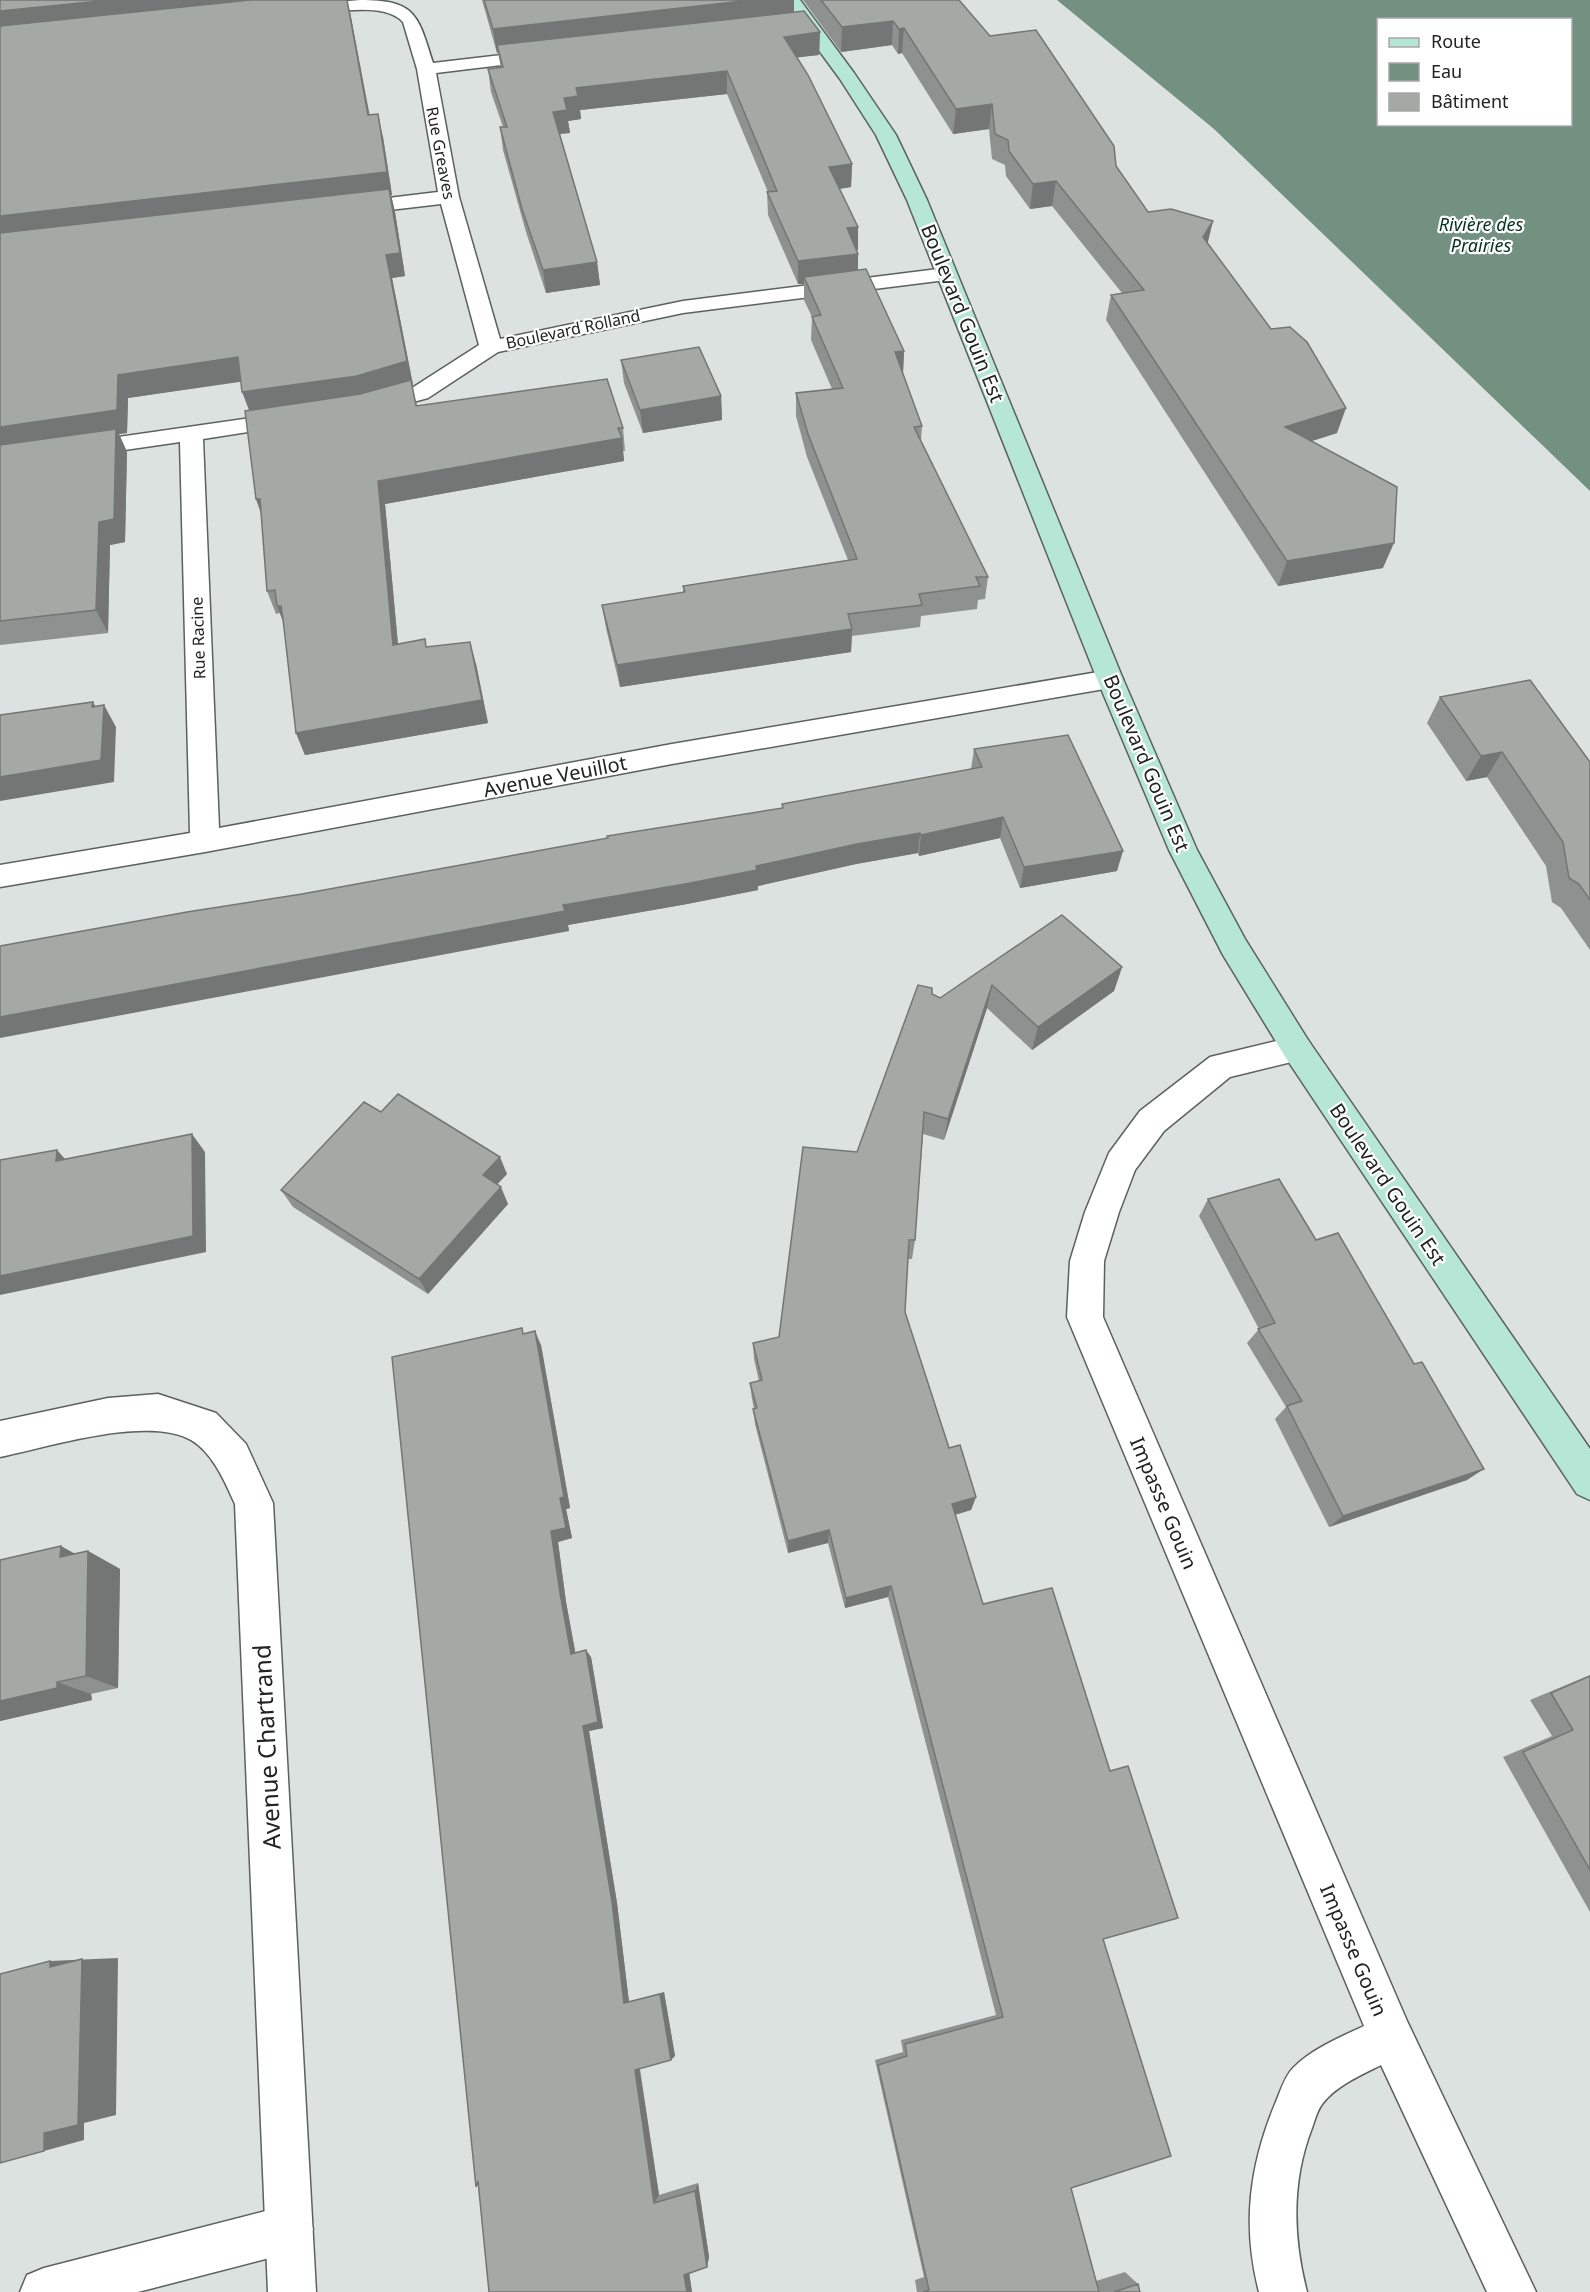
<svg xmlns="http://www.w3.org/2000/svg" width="1590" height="2292" viewBox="0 0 1590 2292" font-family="'Noto Sans',sans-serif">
<rect width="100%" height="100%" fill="#dce2df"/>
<path fill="#729181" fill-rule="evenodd" d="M1057 0H1590V491L1214 129ZM1378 20H1570V124H1378Z"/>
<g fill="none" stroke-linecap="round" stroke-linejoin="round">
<g stroke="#5c615e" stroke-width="3">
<polygon id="lane" points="289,2205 306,2212 313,2229 306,2246 289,2253 138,2292 20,2292 27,2275 44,2268"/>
</g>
<g stroke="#5c615e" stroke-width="3">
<g id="street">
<path d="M360 0C416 0 418 15 433 63L543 50 552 55 543 60 436 73 459 197 500 339 683 301 946 268 953 270 956 274 953 278 946 280 683 313 498 352 428 398 373 413 365 411 362 406 365 401 412 388 479 345 441 204 347 215 340 213 337 209 340 205 347 203 438 192 417 69 403 22C384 1 330 13 304 15L295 10 304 5Z"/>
<polygon points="292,412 300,414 303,419 300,424 203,439 219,828 672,744 1110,670 1119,672 1123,679 1119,686 1110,688 672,764 205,852 0,887 0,865 190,833 180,442 0,468 0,454"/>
<path d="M1297 1036 1308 1040 1313 1049 1308 1058 1230 1077 1164 1131 1135 1170 1119 1212 1104 1261 1103 1317 1407 2021 1536 2292H1487L1381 2065C1361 2075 1336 2086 1323 2103 1317 2110 1315 2120 1312 2128 1291 2182 1293 2238 1307 2292H1259C1242 2226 1249 2167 1275 2104 1280 2093 1284 2077 1293 2068 1312 2049 1340 2037 1364 2026L1067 1317 1070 1261 1085 1212 1109 1153 1140 1111 1210 1057Z"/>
<path d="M158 1394 216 1413 246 1444 273 1503 316 2292H268L235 1504C225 1482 213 1453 191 1440 148 1415 48 1447 0 1457V1421L108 1398Z"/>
</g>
</g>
<g stroke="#5c615e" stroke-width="3">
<polygon id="secondary" points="782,0 800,0 854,73 896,135 927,200 1123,679 1197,850 1245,939 1308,1040 1590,1449 1590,1500 1577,1494 1286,1058 1223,955 1169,850 1097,679 907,200 876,135 840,79"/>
</g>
<use href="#lane" fill="#fff" fill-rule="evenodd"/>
<use href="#street" fill="#fff" fill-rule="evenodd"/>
<use href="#secondary" fill="#b6e6d6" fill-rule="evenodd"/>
</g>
<g fill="#8d918f">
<polygon points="0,0 350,12 369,115 383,137 392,195 391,195 395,212 405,276 392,278 413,385 412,385 417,406 623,428 625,451 623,451 624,461 385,504 398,644 427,647 476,664 488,723 305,755 296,733 284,623 280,613 276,614 267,591 261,514 256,499 249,410 241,381 128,398 127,433 119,434 127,452 125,542 110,545 108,633 0,645"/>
<polygon points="482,0 794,0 794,12 820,32 819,55 797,57 852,164 851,187 840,189 858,254 858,270 904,351 903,373 922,426 921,441 988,577 985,599 978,600 977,609 921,616 920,627 852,636 851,652 620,687 606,628 602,605 683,592 683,586 848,560 807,457 796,416 796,393 832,389 811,340 812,317 804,300 804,284 798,284 768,215 767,192 768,192 727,94 580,110 581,119 568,121 570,133 560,134 597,262 600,285 546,293 526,232 503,150 500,127 503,127 491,92 488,69 501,68 498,53 497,53"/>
<polygon points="803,0 959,0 990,36 1116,166 1148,212 1208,244 1337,433 1312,441 1383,568 1278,586 1106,320 1111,295 1122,293 1052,206 1030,209 1006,176 1005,165 992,159 989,129 953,134 902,53 898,54 892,45 841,52"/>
<polygon points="621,360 721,396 722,420 643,433 624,383"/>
<polygon points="1440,697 1590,762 1590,950 1561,908 1552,902 1546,866 1487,777 1466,781 1427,723"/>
<polygon points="974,749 1117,871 1020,888 1000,838 919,856 918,853 856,864 758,886 758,890 687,904 568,925 569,931 302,894 782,808 782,804 971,769"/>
<polygon points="1062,915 1122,967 1114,991 1032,1050 987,1008 944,1140 923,1134 915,1240 912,1259 908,1259 905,1312 949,1448 976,1497 971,1510 955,1515 983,1604 1103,1939 1071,2188 1096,2281 1125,2272 1138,2284 1140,2292 917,2292 915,2280 924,2277 875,2060 903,2052 901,2040 996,2015 888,1597 845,1608 828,1543 788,1553 755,1424 753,1409 754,1409 752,1399 750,1383 759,1381 754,1359 753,1343 779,1337 857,1152 932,994 940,998"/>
<polygon points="381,1112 507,1174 497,1184 508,1204 428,1294 293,1207 281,1190"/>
<polygon points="1208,1199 1316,1240 1467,1480 1329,1527 1275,1419 1286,1407 1247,1343 1259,1329 1199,1216"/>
<polygon points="524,1334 541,1345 570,1508 566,1509 572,1538 558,1542 566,1602 575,1652 591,1657 603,1728 589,1731 617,1903 629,2002 664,1992 675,2056 640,2069 659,2195 698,2183 709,2257 707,2267 689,2274 692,2292 489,2292 479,2184 476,2187"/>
<polygon points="88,1551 120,1569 118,1688 91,1694 92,1700 0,1721 76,1554"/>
<polygon points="1590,1675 1590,1912 1503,1757 1552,1736 1530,1700"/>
</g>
<g fill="#737674">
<polygon points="110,0 328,0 0,35 0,11"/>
<polygon points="347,0 350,12 374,138 368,115"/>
<polygon points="752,0 794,0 794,20 497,45 498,53 497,53 493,29"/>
<polygon points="893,21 892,45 841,52 842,27"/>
<polygon points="904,28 902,53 898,54 899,29"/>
<polygon points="820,32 819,55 784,59 784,37"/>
<polygon points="727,71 727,94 580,110 581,119 568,121 570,133 556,134 553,112 564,98 576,88"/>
<polygon points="992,104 989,129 953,134 956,109"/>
<polygon points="378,114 383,137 392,195 391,195 395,212 405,276 392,278 413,385 412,385 422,430 251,415 242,392 357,376 0,241 0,216"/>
<polygon points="852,164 851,187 829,190 829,167"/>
<polygon points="1056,181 1052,206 1030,209 1033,184"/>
<polygon points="1213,221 1207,246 1203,237"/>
<polygon points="858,227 858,250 846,252 847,228"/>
<polygon points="858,254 858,277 804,277 804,284 798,284 798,261"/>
<polygon points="597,262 600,285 546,293 543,270"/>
<polygon points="904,351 903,374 895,352"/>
<polygon points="238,357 246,381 128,398 127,433 119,434 127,452 125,542 110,545 108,633 96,610 0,452 0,427 118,375"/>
<polygon points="721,396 722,420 643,433 640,410"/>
<polygon points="1346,408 1337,433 1277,452 1285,427"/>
<polygon points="622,438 624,461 385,504 400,667 393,645 378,481"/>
<polygon points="256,499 260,499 265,522"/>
<polygon points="1394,543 1383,568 1278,586 1287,561"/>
<polygon points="277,606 281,606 286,629"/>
<polygon points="852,629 851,652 620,687 617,665"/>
<polygon points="470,642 476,664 488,723 305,755 296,733"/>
<polygon points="93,702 103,720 104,705 116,727 114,782 0,801 0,777 92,707"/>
<polygon points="1502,752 1487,777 1466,781 1481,756"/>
<polygon points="1003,817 1000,838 919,856 921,835"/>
<polygon points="920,833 918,853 856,864 758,886 758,890 687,904 568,925 569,931 0,1038 0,1017 756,866 857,844"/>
<polygon points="1123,851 1117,871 1020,888 1024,867"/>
<polygon points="1122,967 1114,991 1032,1050 1038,1027"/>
<polygon points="992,985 987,1008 944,1140 948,1119"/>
<polygon points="192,1134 205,1152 206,1252 0,1295 0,1276"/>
<polygon points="57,1150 73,1168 56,1161"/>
<polygon points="500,1157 507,1174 490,1192 483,1175"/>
<polygon points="501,1187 508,1204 428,1294 419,1279"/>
<polygon points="535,1331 541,1345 570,1508 566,1509 572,1538 558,1542 566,1602 577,1661 571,1654 560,1593 551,1531 560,1498"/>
<polygon points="1484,1469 1467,1480 1329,1527 1343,1516"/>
<polygon points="976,1497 971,1510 947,1517 952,1504"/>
<polygon points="829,1530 828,1543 788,1553 788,1541"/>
<polygon points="61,1546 88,1561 88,1551 120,1569 118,1688 86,1676 60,1557"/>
<polygon points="891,1586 888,1597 845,1608 846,1598"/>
<polygon points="586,1650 591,1657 603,1728 589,1731 617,1903 629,2002 624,2003 583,1726"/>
<polygon points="57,1682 91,1694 92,1700 0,1721 0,1701"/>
<polygon points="118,1958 116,2115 84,2123 84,2140 44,2151 50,1961"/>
<polygon points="664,1992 675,2056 671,2060 660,1994"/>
<polygon points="639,2066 659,2195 654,2203 635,2070"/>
<polygon points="698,2183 709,2257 707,2267 695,2191"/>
<polygon points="688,2265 692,2292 687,2292 684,2275"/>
</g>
<g fill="#a4a9a6" stroke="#737674" stroke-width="1.5">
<polygon points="0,0 110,0 0,11"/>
<polygon points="250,0 347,0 368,115 378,114 387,172 0,216 0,26"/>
<polygon points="484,0 752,0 493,29"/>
<polygon points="821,0 959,0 990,36 1036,30 1114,146 1116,166 1148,212 1171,209 1213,221 1203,237 1271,329 1290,327 1307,342 1346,408 1285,427 1397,487 1394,543 1287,561 1111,295 1144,290 1056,181 1033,184 1009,151 1008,140 995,134 992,104 956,109 904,28 899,29 893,21 842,27"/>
<polygon points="804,11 820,32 784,37 808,75 852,164 829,167 858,227 847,228 858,254 798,261 767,192 777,191 727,71 576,88 578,96 564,98 567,110 553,112 597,262 543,270 522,209 500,127 507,127 488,69 503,67 497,45"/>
<polygon points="389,189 400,253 386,255 407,361 357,376 242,392 238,357 118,375 117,410 0,427 0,233"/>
<polygon points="866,269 904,351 895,352 922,426 914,427 988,577 976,577 980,586 919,594 922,605 848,614 852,629 617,665 602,605 685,592 683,586 857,559 808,434 796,393 843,388 812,317 821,315 804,277"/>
<polygon points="699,347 721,396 640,410 621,360"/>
<polygon points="607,379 623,428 618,428 622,438 378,481 393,645 425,639 426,647 470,642 482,700 296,733 283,619 281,606 277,606 275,590 267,591 260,499 256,499 245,411 360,394 411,380 416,406"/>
<polygon points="116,429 114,519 99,522 96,610 0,621 0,445"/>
<polygon points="1530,680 1590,762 1590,900 1579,884 1569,878 1563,842 1502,752 1481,756 1440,697"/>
<polygon points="93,702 92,707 104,705 101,760 0,777 0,715"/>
<polygon points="1068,735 1123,851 1024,867 1003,817 921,835 920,833 857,844 756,866 757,870 685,884 563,905 565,911 0,1017 0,946 187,912 302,894 608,838 607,836 783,808 782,804 982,767 974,749"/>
<polygon points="1062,915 1122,967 1038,1027 992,985 948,1119 924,1112 915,1240 909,1240 905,1312 949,1448 960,1445 976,1497 952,1504 983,1604 1052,1588 1110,1771 1128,1766 1178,1918 1103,1939 1171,2156 1071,2188 1099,2292 923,2292 929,2290 878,2065 907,2056 905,2044 1003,2017 891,1586 846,1598 829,1530 788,1541 753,1409 757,1408 750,1383 762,1380 753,1343 779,1337 803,1147 857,1152 918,985 932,988 932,994 940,998"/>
<polygon points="398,1094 500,1157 483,1175 501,1187 419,1279 281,1190 364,1102 381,1112"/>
<polygon points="192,1134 193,1236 0,1276 0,1160 57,1150 56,1161"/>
<polygon points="1279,1179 1316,1240 1338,1233 1414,1364 1422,1362 1484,1469 1343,1516 1287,1406 1302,1401 1258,1329 1275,1323 1208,1199"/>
<polygon points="522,1328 523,1334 535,1331 564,1497 560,1498 566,1528 551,1531 560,1593 571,1654 586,1650 598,1722 583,1726 612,1902 624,2003 660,1994 671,2060 635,2070 654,2203 695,2191 707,2267 684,2275 687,2292 489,2292 478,2181 476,2187 392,1357"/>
<polygon points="61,1546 60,1557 88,1551 86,1676 57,1682 57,1688 0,1701 0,1560"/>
<polygon points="1590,1676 1590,1870 1523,1752 1573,1730 1551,1693"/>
<polygon points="82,1959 78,2125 44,2133 44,2151 0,2163 0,1974 50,1961 50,1967"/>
<polygon points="1138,2284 1140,2292 1114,2292"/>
</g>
<g text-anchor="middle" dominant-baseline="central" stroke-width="4.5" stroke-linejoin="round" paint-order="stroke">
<g font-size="16" fill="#212422" stroke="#fff">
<text transform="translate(441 153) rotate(79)">Rue Greaves</text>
<text transform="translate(573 329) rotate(-12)">Boulevard Rolland</text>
<text transform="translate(198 638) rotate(-92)">Rue Racine</text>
</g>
<g font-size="18" font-style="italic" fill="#033220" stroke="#fff">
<text x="1481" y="224">Rivière des<tspan x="1481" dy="21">Prairies</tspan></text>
</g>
<g font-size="20" fill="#212422" stroke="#fff">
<text transform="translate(963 313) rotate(68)">Boulevard Gouin Est</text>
<text transform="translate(1147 763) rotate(67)">Boulevard Gouin Est</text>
<text transform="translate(555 776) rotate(-11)">Avenue Veuillot</text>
<text transform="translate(1388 1184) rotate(56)">Boulevard Gouin Est</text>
<text transform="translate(1164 1503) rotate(67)">Impasse Gouin</text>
<text transform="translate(1354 1950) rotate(67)">Impasse Gouin</text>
</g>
<g font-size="24" fill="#212422" stroke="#fff">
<text transform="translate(266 1747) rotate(-93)">Avenue Chartrand</text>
</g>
</g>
<rect x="1377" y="18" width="195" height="108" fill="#ffffff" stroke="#a6a7a7" stroke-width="1.5"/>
<rect x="1389" y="38" width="30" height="9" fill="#b6e6d6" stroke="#a6a7a7" stroke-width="1.5"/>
<text x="1431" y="48" font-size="18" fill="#212422">Route</text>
<rect x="1389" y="63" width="30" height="18" fill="#729181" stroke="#a6a7a7" stroke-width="1.5"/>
<text x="1431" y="78" font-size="18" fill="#212422">Eau</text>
<rect x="1389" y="93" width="30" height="18" fill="#a4a9a6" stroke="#a6a7a7" stroke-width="1.5"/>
<text x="1431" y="108" font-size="18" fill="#212422">Bâtiment</text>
</svg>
